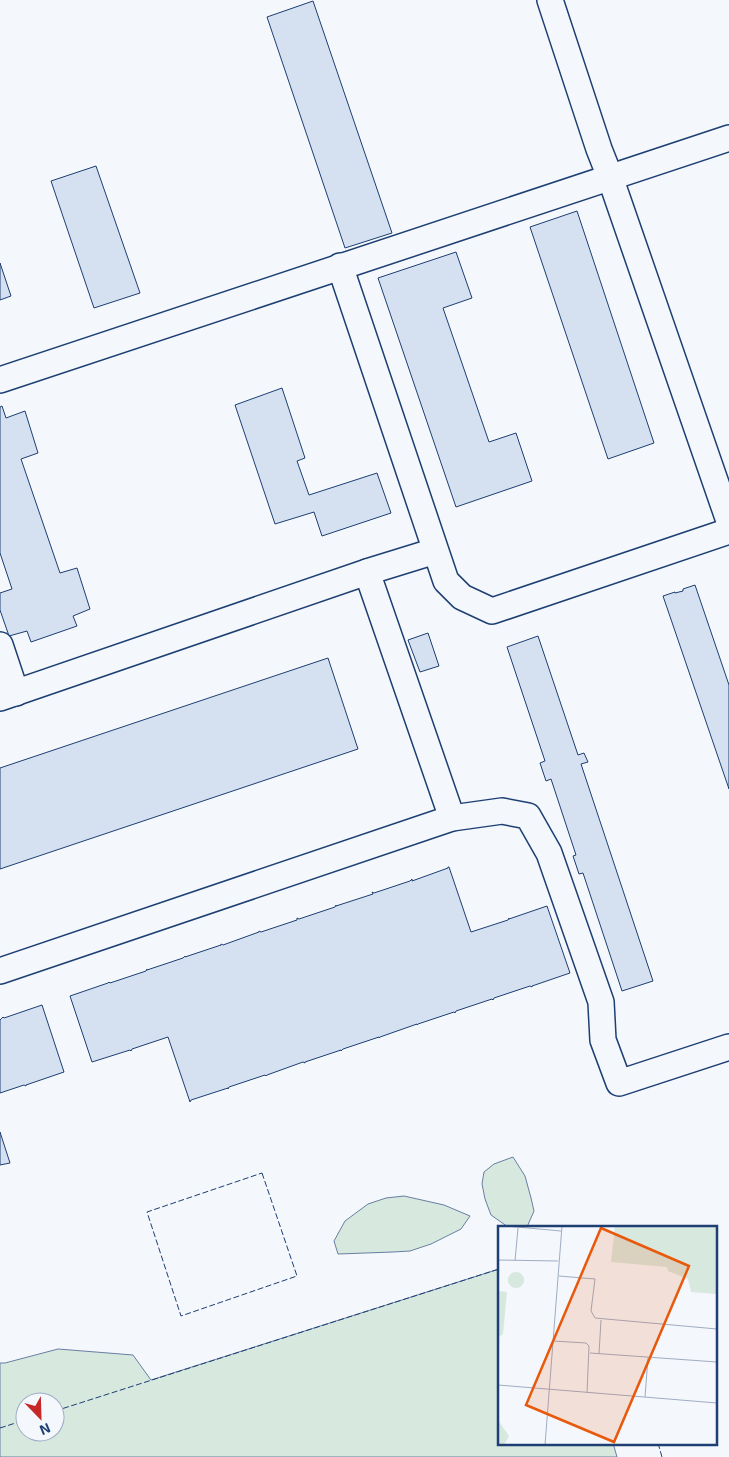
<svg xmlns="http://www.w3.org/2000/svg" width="729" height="1457" viewBox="0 0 729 1457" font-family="'Exo 2',sans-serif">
<rect width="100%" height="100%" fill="#f4f7fb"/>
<g fill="#d7e8df" stroke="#687fa3" fill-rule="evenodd">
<polygon points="513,1157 525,1176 531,1198 534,1211 527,1227 508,1227 491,1215 485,1199 482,1184 484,1172 494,1164"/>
<polygon points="404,1196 444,1205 470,1216 461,1229 431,1244 410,1251 393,1252 338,1254 334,1241 345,1221 368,1204 386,1198"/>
<path d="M499 1269V1443H613L617 1457H0V1363H5L58 1349 133 1355 151 1380ZM25 1402H55V1432H25Z"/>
</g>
<g fill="#d5e0f0" stroke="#1d3f73">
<polygon points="313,1 392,233 345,248 267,17"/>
<polygon points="96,166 140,293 94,308 51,181"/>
<polygon points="577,211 654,443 608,459 530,227"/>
<polygon points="456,252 472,298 443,308 489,442 516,433 532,481 456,507 378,278"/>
<polygon points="0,263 11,296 0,300"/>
<polygon points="282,388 305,458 297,461 309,495 377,473 391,513 322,536 314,512 275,524 235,405"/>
<polygon points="2,406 6,418 25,411 38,453 21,459 60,573 77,568 90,609 73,616 77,626 31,642 27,631 9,636 0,610 0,593 12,589 0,553 0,407"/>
<polygon points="695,585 729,685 729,789 663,596 675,592 675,593 683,591 683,589"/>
<polygon points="428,633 439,666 420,672 408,640"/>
<polygon points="538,636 578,755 584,753 588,762 581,764 653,981 622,991 583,873 579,874 573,856 576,855 551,779 546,781 540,763 545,761 507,647"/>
<polygon points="328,658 358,749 0,869 0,768"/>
<polygon points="448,867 449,867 471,932 508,920 509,918 509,919 547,906 570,973 532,986 532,987 530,986 494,998 493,1000 492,999 456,1011 455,1013 454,1012 418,1024 417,1025 417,1024 380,1037 379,1038 379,1037 343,1049 341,1051 341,1050 305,1062 305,1063 303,1062 267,1075 266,1076 265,1075 229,1087 228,1089 228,1088 191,1100 190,1102 168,1037 132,1049 131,1051 130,1050 92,1062 70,996 108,983 109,982 110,983 146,971 147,969 147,970 183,958 185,956 185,957 221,945 221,944 223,945 259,932 259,931 261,932 297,920 297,918 299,919 335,907 336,905 336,906 373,894 372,892 374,893 410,881 412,879 412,881 448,868"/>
<polygon points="42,1005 64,1072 26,1085 26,1086 24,1085 0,1093 0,1020 3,1017 4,1018"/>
<polygon points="0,1132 10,1163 0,1165"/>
</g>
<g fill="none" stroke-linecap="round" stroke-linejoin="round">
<g stroke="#1d3f73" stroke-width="28">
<g id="minor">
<polyline points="550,0 599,149 610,177 729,521"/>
<polyline points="340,266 446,581 462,597 492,611 729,531"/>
<polyline points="0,380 729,138"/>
<polyline points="367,572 452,818"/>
<polyline points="0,645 16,693"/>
<polyline points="0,698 367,572 435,551"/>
<polyline points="0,971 452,818 502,811 528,816 549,853 601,1002 603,1040 619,1083 729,1047"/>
</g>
</g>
<use href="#minor" stroke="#f4f7fb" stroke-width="25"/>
<g stroke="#1d3f73" stroke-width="1" stroke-dasharray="6 2.5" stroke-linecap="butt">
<polygon points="262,1173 297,1276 181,1316 147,1212"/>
<polyline points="55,1411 499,1269"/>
<polyline points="0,1428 25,1420"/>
<polyline points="658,1443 662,1457"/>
</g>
</g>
<g transform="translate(498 1226)">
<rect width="219" height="219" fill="#f4f7fb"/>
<path d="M117 0H219V68L193 66 190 53 170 45 169 41 113 36ZM10 54a8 8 0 1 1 16 0a8 8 0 1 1-16 0ZM0 65 9 66 5 108 1 111ZM0 194 11 210 6 219H0Z" fill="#d7e8df"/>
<path fill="none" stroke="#9eadc5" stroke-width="1" d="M8 0 63 5M0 34 60 35M17 35 20 2M61 50 97 53 93 85 97 92 219 103M55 115 88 117 91 120 89 167M92 127 219 136M101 128 103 94M0 159 219 177M147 171 150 132M47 219 64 0"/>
<path fill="#e8590c" fill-opacity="0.15" stroke="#e8590c" stroke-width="2.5" d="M103 2 191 40 116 216 28 179Z"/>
<rect width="219" height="219" fill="none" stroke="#1d3f73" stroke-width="2.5"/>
</g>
<g transform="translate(40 1417) rotate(157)"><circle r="24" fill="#f4f7fb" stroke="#9eadc5"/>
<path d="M0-4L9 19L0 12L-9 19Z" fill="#c62828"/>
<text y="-8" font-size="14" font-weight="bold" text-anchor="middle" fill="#1d3f73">N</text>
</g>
</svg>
